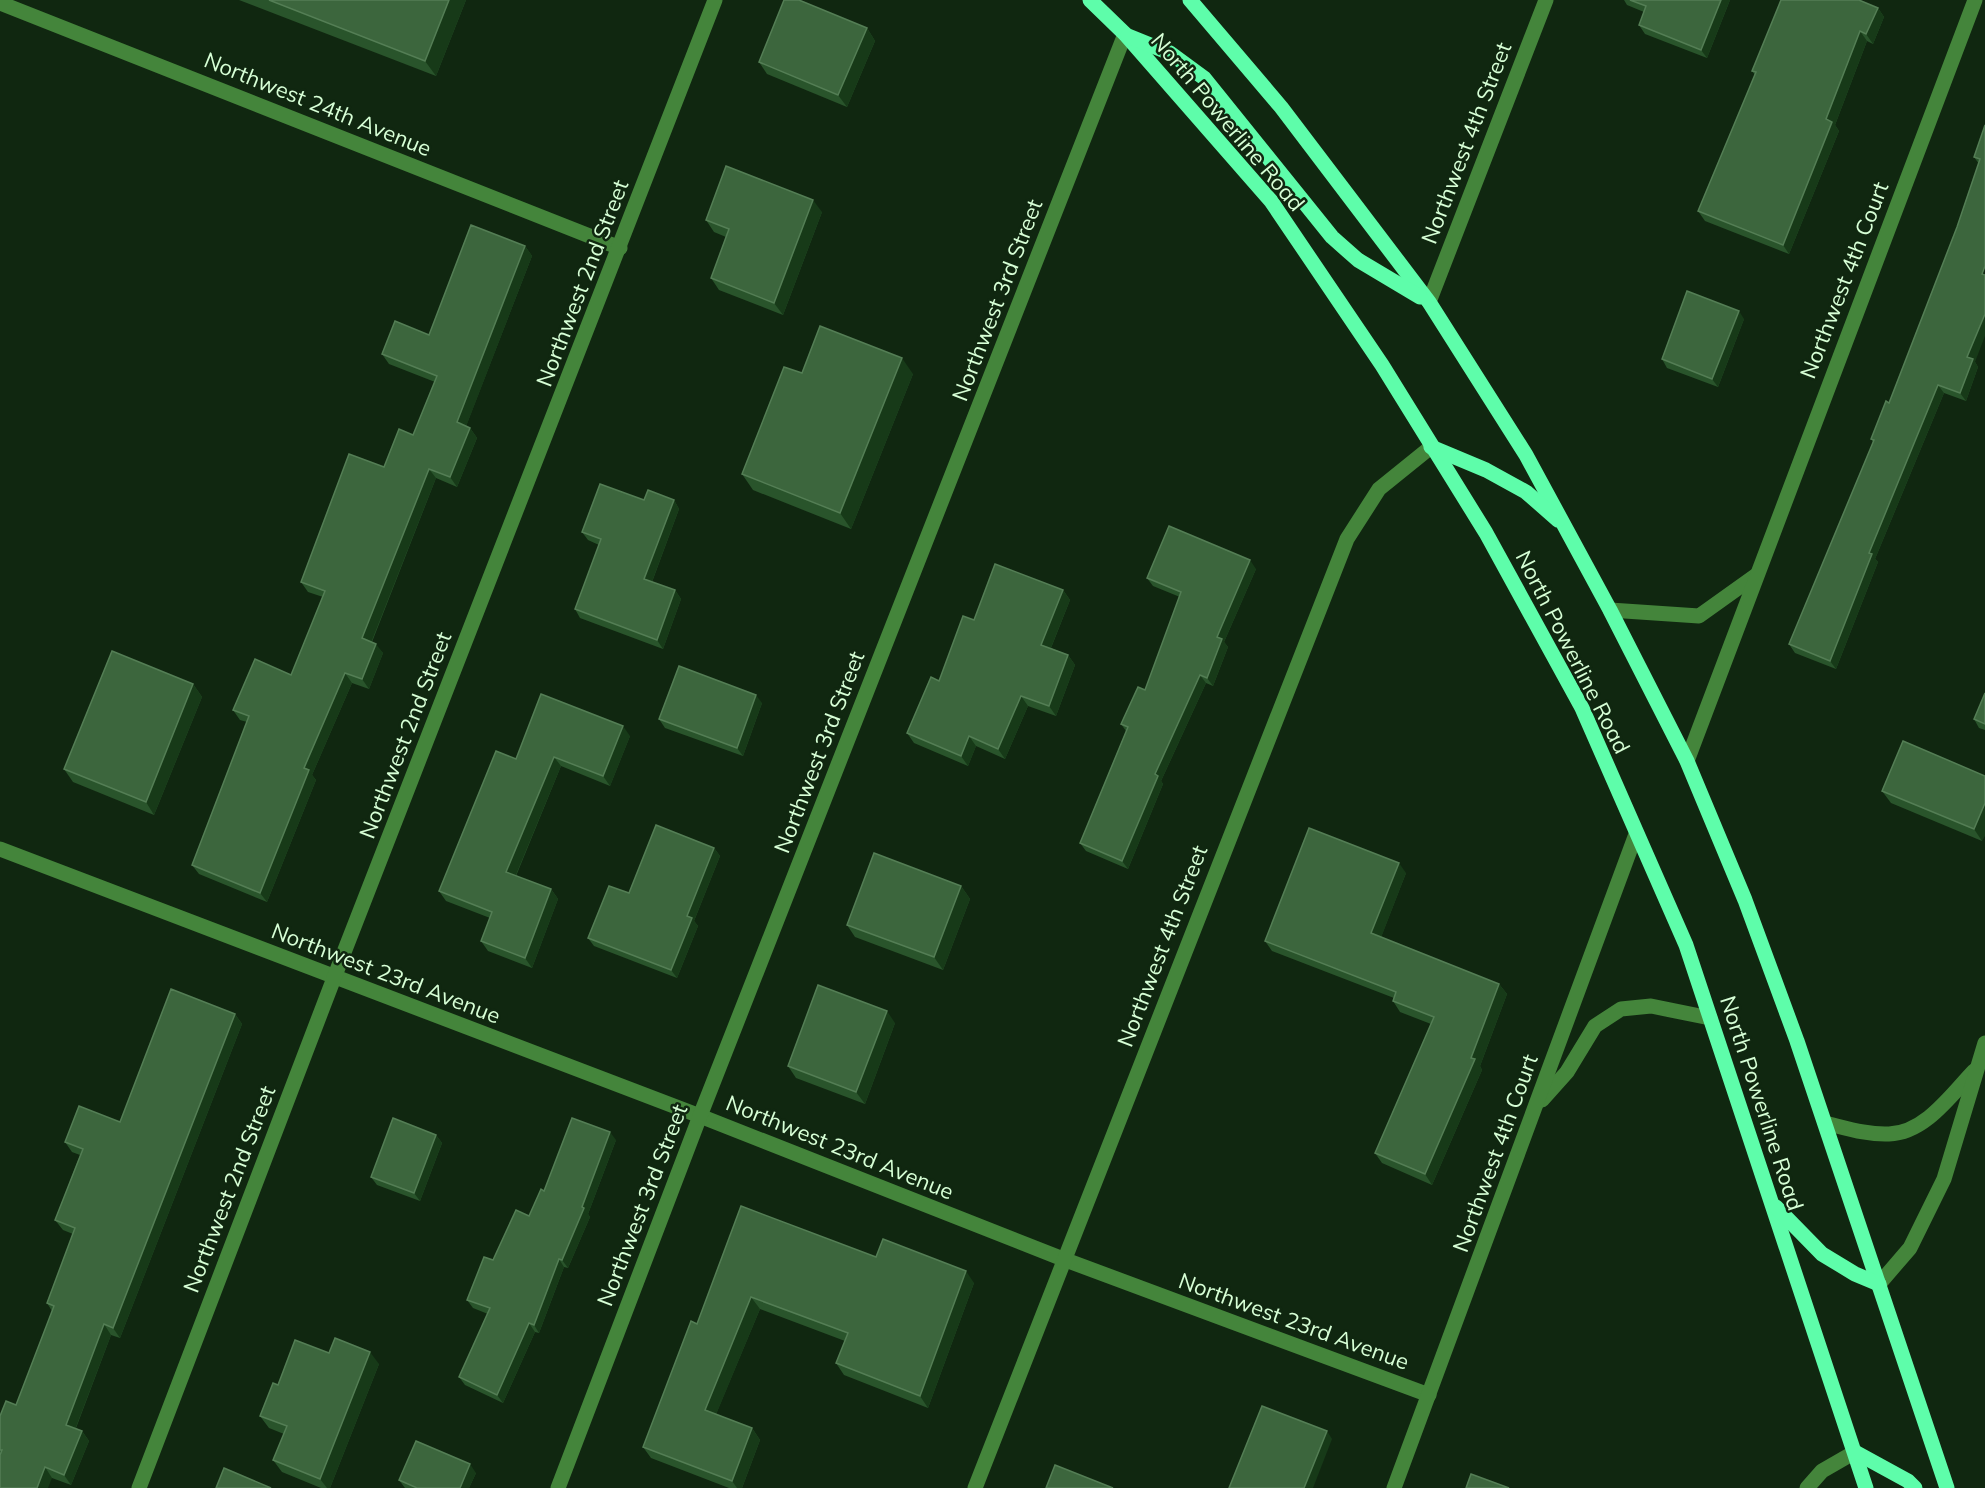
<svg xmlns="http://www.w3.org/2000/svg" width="1985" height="1488" viewBox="0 0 1985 1488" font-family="Mulish,sans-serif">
<rect width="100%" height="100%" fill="#102710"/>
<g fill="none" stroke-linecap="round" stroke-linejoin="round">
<g stroke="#44853b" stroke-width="15">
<polyline points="0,3 620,248"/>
<polyline points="1429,302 1546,0"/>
<polyline points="1610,610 1699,616 1755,576"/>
<polyline points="1687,761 1975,0"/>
<polyline points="0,849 700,1116 1063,1259 1429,1395"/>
<polyline points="1542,1100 1567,1072 1595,1026 1621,1009 1651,1006 1710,1018"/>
<path d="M1825 1123C1846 1128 1868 1135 1889 1134 1925 1133 1951 1095 1974 1071"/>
<polyline points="1879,1284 1910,1248 1944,1179 1985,1043"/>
<polyline points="139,1488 334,978 715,0"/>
<polyline points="558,1488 700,1116 1125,34"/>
<polyline points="975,1488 1347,539 1379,489 1431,447"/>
<polyline points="1394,1488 1636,834"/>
<polyline points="1807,1488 1822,1471 1855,1452"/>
</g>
<g stroke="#5efdaa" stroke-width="15">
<polyline points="1090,0 1125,34 1271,201 1382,365 1486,533 1582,708 1686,945 1866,1488"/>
<polyline points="1190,0 1281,107 1429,302 1526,455 1610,610 1687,761 1745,900 1797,1041 1947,1488"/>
<polyline points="1128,36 1170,53 1204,78 1332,237 1358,260 1420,297"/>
<polyline points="1431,447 1486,470 1526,492 1558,520"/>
<polyline points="1776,1207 1822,1254 1855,1274 1879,1284"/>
<polyline points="1855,1452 1908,1481 1915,1488"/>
</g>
</g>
<g fill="#29542b">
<polygon points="239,0 466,0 436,76"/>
<polygon points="1624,0 1730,0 1707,58 1645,34 1639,25 1644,12 1627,5"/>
<polygon points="1878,8 1884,17 1873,44 1867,41 1835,125 1839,131 1789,254 1705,221 1698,211 1755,75 1752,71"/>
<polygon points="867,28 875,41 847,107 767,74 759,62"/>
<polygon points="1985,125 1975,362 1978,367 1966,401 1944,393 1875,559 1878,562 1836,669 1795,653 1789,644 1873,442 1871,439 1889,403 1957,227 1979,164 1974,157"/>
<polygon points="822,212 783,315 719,290 711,278 726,237 714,232 706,220"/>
<polygon points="525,246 532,256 466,426 470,428 477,438 457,487 436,478 372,642 383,653 369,689 352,683 312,775 316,780 267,902 199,874 192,865 247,722 240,720 233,710 291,675 323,597 308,592 301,582 384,467 413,435 435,382 389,364 382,354 429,335"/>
<polygon points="1744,319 1718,387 1667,368 1662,359"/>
<polygon points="802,373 913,374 851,529 753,490 742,474"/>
<polygon points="644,500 674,500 679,509 652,582 675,590 681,599 663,649 580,618 575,609 599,545 588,540 582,532"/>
<polygon points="1256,569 1224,642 1228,647 1213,686 1206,683 1161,781 1163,784 1128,869 1086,851 1080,843 1126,731 1121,724 1145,690 1180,597 1153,586 1147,578"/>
<polygon points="1063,590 1070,600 1051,648 1068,655 1075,665 1056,716 1028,706 1005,759 976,746 968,766 914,743 907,733 939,681 974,620"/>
<polygon points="193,684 202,697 154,815 73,782 64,769"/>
<polygon points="1985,693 1985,730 1979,728 1974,719"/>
<polygon points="762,703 743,756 665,728 659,719"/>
<polygon points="630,736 610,786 561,766 516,876 551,889 558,899 532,968 488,951 481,941 490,918 446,901 439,891 516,759"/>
<polygon points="1985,776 1982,841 1891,803 1882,791"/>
<polygon points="714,848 720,856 694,921 698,926 677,978 594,946 588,938 629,893"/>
<polygon points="1406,873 1381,937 1499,984 1507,994 1480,1066 1482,1070 1432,1185 1382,1163 1375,1153 1431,1024 1400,1012 1393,1001 1394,998 1272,951 1265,941"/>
<polygon points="961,886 970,899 943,970 855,937 847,925"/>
<polygon points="235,1014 242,1024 120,1338 111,1335 76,1428 82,1431 89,1441 71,1485 52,1478 0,1488 0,1416 16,1405 52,1311 47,1303 73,1234 63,1230 55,1220 80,1155 72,1152 65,1142 120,1122"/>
<polygon points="895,1023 865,1104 796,1078 788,1066"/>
<polygon points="436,1135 442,1143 420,1201 377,1185 371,1177"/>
<polygon points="616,1140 588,1214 590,1217 568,1268 564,1267 539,1333 535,1332 503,1403 465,1385 459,1377 488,1314 473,1308 467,1300 493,1260 529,1216"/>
<polygon points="741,1206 876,1257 974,1283 928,1408 844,1375 836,1363 845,1341 760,1309 716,1414 752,1428 760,1440 742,1488 729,1488 651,1458 643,1447 697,1324"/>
<polygon points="329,1353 379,1364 330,1488 321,1488 282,1472 273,1460 284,1434 269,1428 260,1416 278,1385"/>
<polygon points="476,1473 469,1488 405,1488 399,1480"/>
</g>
<g fill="#173a18">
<polygon points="449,0 466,0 436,76 425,61"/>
<polygon points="1721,0 1730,0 1707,58 1701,50"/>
<polygon points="1878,8 1884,17 1873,44 1866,34"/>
<polygon points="867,28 875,41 847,107 838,95"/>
<polygon points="1860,31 1867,41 1835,125 1839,131 1789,254 1783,245 1826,119"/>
<polygon points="813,200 822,212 783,315 774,303"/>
<polygon points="525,246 532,256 464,432 457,422"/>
<polygon points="1739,311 1744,319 1718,387 1712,379"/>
<polygon points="1985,314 1985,336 1975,362 1978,367 1966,401 1960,393 1967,357"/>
<polygon points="902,358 913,374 851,529 840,513"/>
<polygon points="1938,385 1944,393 1875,559 1878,562 1836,669 1830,661 1869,553"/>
<polygon points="470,428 477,438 457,487 450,477"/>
<polygon points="429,469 436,478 369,648 362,638"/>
<polygon points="674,500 679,509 650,587 644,579"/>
<polygon points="1250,560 1256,569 1224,642 1228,647 1213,686 1207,678 1217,637"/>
<polygon points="675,590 681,599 663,649 657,640"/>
<polygon points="1063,590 1070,600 1048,655 1041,645"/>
<polygon points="376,644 383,653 369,689 362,679"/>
<polygon points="1068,655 1075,665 1056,716 1049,706"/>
<polygon points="345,673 352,683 312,775 316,780 267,902 260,893 304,768"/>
<polygon points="1200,675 1206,683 1161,781 1163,784 1128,869 1122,861 1155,774"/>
<polygon points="193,684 202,697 154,815 146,802"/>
<polygon points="756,695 762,703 743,756 737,748"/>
<polygon points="1021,696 1028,706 1005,759 998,749"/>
<polygon points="623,726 630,736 610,786 603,776"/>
<polygon points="969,736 976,746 968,766 961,756"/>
<polygon points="554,757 561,766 513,882 506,872"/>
<polygon points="1985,803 1985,836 1982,841 1974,829"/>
<polygon points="714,848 720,856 694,921 698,926 677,978 671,970 687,916"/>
<polygon points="1399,863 1406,873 1379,943 1371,933"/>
<polygon points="961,886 970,899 943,970 934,957"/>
<polygon points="551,889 558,899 532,968 525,958"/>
<polygon points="1499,984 1507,994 1480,1066 1482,1070 1432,1185 1425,1174"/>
<polygon points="887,1011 895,1023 865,1104 856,1092"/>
<polygon points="235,1014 242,1024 120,1338 113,1328"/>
<polygon points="610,1132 616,1140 588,1214 590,1217 568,1268 562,1260"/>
<polygon points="436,1135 442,1143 420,1201 414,1193"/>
<polygon points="559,1259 564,1267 539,1333 534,1325"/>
<polygon points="966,1271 974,1283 928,1408 920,1396"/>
<polygon points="751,1297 760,1309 713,1422 705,1410"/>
<polygon points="529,1323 535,1332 503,1403 497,1395"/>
<polygon points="104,1324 111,1335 73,1435 66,1425"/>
<polygon points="370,1352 379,1364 330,1488 327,1488 320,1479"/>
<polygon points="752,1428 760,1440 742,1488 737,1488 732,1481"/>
<polygon points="82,1431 89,1441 71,1485 64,1475"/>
<polygon points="1327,1431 1332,1439 1313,1488 1304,1488"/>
<polygon points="470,1464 476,1473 469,1488 460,1488"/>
<polygon points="45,1467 52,1478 48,1488 37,1488"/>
</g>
<g fill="#3c663d" stroke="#547e55" stroke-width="1.5">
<polygon points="269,0 449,0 425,61"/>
<polygon points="784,0 799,0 867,28 838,95 759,62"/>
<polygon points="1630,0 1721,0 1701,50 1639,25 1646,6"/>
<polygon points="1781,0 1859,0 1878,8 1866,34 1860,31 1826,119 1832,122 1783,245 1698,211 1756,72 1752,71"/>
<polygon points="1985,125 1985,266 1982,274 1985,275 1985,314 1967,357 1973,359 1960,393 1938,385 1869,553 1872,554 1830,661 1789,644 1874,440 1871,439 1886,401 1889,403 1957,227 1980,159 1974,157"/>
<polygon points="726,166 813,200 774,303 711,278 729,229 706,220"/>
<polygon points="471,225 525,246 457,422 470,428 450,477 429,469 362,638 376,644 362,679 345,673 304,768 309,770 260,893 192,865 249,716 233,710 255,659 291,675 325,591 301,582 349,454 384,467 399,429 413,435 437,376 382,354 395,321 429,335"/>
<polygon points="1687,291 1739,311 1712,379 1662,359"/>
<polygon points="820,326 902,358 840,513 742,474 784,367 802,373"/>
<polygon points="600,484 644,500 648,490 674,500 644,579 675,590 657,640 575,609 601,539 582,532"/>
<polygon points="1169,526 1250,560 1217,637 1222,639 1207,678 1200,675 1155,774 1158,776 1122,861 1080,843 1128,727 1121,724 1138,687 1145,690 1181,592 1147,578"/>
<polygon points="995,564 1063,590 1041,645 1068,655 1049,706 1021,696 998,749 969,736 961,756 907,733 931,677 939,681 963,616 974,620"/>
<polygon points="112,651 193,684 146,802 64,769"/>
<polygon points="679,666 756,695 737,748 659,719"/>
<polygon points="1985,693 1985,724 1974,719"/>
<polygon points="541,694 623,726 603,776 554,757 506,872 551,889 525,958 481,941 492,912 439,891 496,751 516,759"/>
<polygon points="1903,741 1985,776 1985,803 1974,829 1882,791"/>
<polygon points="656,825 714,848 687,916 692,918 671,970 588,938 609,886 629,893"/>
<polygon points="1309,828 1399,863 1371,933 1499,984 1471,1058 1475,1059 1425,1174 1375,1153 1434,1017 1393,1001 1396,992 1265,941"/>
<polygon points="874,853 961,886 934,957 847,925"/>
<polygon points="818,985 887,1011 856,1092 788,1066"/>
<polygon points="171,989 235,1014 113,1328 104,1324 66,1425 82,1431 64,1475 45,1467 37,1488 0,1488 0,1455 2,1450 0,1450 0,1416 6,1401 16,1405 54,1306 47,1303 75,1228 55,1220 83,1149 65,1142 79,1106 120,1122"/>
<polygon points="393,1118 436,1135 414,1193 371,1177"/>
<polygon points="572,1118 610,1132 582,1207 584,1208 562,1260 559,1259 534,1325 529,1323 497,1395 459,1377 490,1308 467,1300 484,1257 493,1260 516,1210 529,1216 541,1189 544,1191"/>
<polygon points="741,1206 876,1257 883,1239 966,1271 920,1396 836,1363 848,1333 751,1297 705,1410 752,1428 732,1481 643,1447 691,1321 697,1324"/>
<polygon points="335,1338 370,1352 320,1479 273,1460 287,1426 260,1416 273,1383 278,1385 295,1340 329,1353"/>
<polygon points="1262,1406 1327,1431 1304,1488 1229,1488"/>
<polygon points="416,1441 470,1464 460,1488 417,1488 399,1480"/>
<polygon points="1055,1465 1113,1488 1046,1488"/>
<polygon points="224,1468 271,1488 216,1488"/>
<polygon points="1471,1474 1509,1488 1466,1488"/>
</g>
<g text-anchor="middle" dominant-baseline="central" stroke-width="5" stroke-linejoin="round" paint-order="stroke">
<g font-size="22" fill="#d7ffd6" stroke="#102710">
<text transform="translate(318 104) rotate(22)">Northwest 24th Avenue</text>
<text transform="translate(1228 122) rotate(50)">North Powerline Road</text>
<text transform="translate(1466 143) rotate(-69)">Northwest 4th Street</text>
<text transform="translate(1844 280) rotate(-69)">Northwest 4th Court</text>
<text transform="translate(582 283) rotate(-69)">Northwest 2nd Street</text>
<text transform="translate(997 300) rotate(-69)">Northwest 3rd Street</text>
<text transform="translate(1573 652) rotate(63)">North Powerline Road</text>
<text transform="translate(405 735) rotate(-69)">Northwest 2nd Street</text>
<text transform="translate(819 752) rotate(-69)">Northwest 3rd Street</text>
<text transform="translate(1162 946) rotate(-69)">Northwest 4th Street</text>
<text transform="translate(386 973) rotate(21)">Northwest 23rd Avenue</text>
<text transform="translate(1762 1103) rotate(72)">North Powerline Road</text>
<text transform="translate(840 1147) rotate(22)">Northwest 23rd Avenue</text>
<text transform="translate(1495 1153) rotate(-70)">Northwest 4th Court</text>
<text transform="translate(229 1189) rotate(-69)">Northwest 2nd Street</text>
<text transform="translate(642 1205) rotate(-69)">Northwest 3rd Street</text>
<text transform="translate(1294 1321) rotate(20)">Northwest 23rd Avenue</text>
</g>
</g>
</svg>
